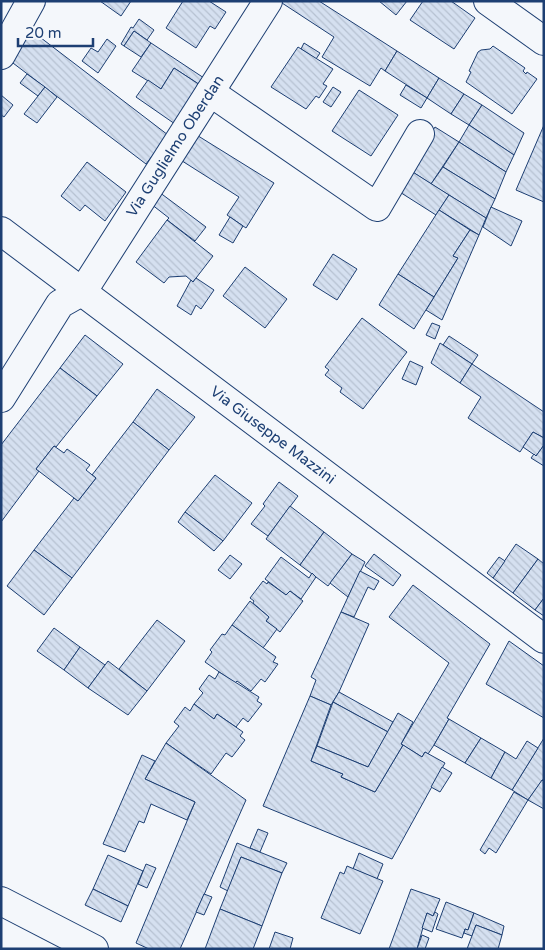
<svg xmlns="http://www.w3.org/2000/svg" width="545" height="950" viewBox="0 0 545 950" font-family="'Varela Round',sans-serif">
<defs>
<pattern id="building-back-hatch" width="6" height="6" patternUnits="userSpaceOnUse" patternTransform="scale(1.25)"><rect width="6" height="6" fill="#d5e0f0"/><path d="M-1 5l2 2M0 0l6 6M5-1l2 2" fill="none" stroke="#b6c1d1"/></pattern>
</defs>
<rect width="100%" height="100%" fill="#f4f7fb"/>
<g fill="url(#building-back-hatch)" stroke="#1d3f73">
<polygon points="100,1 131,1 121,16"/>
<polygon points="183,1 209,1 226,12 215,29 210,26 196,48 166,28"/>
<polygon points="283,1 319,1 397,51 385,71 381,68 370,86 322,57 334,37 282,3"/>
<polygon points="379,1 407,1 396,15"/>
<polygon points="423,1 451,1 475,18 454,49 410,20"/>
<polygon points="139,19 154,30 147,40 134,31 124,46 121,44 131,27 133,28"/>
<polygon points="28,28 168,135 146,164 9,60"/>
<polygon points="134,31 151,43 141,57 124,46"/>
<polygon points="107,39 116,46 98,73 82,61 91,48 98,52"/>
<polygon points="151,43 204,78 200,85 174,68 161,89 132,71"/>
<polygon points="304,43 320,53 316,59 301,49"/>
<polygon points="493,46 525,68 523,71 526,74 527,72 537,79 512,114 466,82 471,72 469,71 478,52 481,50 490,49"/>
<polygon points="298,47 333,69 323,84 327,86 319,98 316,96 306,109 271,87"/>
<polygon points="397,51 439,78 427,98 385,71"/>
<polygon points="174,68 200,85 175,124 136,97 148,80 161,89"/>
<polygon points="27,74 45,87 38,96 20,83"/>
<polygon points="439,78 464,94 451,114 427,98"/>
<polygon points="406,85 427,98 421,108 400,95"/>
<polygon points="45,87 57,97 37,123 24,114"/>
<polygon points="333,87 341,92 331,107 323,102"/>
<polygon points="359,90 398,115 371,156 332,131"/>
<polygon points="464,94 482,105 469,125 451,114"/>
<polygon points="1,95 13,105 4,117 1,115"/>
<polygon points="482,105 524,133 514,155 469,125"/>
<polygon points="469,125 514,155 506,172 459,142"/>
<polygon points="544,125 544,202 516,190"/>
<polygon points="435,127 459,142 431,184 408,169"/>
<polygon points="195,134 274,183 246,228 227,215 239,197 179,159"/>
<polygon points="459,142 506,172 495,199 443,167"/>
<polygon points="87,162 126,192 105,221 85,205 80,211 61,196"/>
<polygon points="443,167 495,199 486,218 431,184"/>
<polygon points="408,169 449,195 436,215 395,189"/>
<polygon points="159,192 206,227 195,241 167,220 169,218 151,204"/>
<polygon points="449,195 486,218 479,235 439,210"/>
<polygon points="491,207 522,221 511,246 483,227"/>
<polygon points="439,210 470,230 453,256 458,258 434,297 398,274"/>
<polygon points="230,217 243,226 233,243 219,235"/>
<polygon points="167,220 213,256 193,282 186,276 169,277 164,283 136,262"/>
<polygon points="470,230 479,235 442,320 426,310 458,258 453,256"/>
<polygon points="333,254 357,269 337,300 313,285"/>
<polygon points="245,267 287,299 265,328 223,296"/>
<polygon points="398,274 434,297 414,329 379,305"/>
<polygon points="196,278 214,290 201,309 196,305 191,315 177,306 191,280 193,282"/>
<polygon points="362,318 407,352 363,409 340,392 342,388 325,375 329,370 325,367"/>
<polygon points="432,323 440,326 435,339 426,335"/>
<polygon points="85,335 123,364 97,396 60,368"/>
<polygon points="449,336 478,355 472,364 443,345"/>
<polygon points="440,343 472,364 460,383 431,363"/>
<polygon points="410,361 423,367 416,385 402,379"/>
<polygon points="472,364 544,412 544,438 533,432 520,452 468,418 481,397 460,383"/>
<polygon points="60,368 97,396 56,447 54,446 36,469 39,471 1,522 1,445"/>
<polygon points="157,389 195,417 169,450 133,422"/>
<polygon points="133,422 169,450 72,578 34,550 74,498 78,501 96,478 92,475"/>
<polygon points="533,432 544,438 544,445 536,456 523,447"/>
<polygon points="544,445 544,466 531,458 534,454 536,456"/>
<polygon points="54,446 64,453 67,449 90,465 86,470 96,478 78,501 36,469"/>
<polygon points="215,475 252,503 223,541 185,512"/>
<polygon points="279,482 298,496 268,536 251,524 265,506 263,504"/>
<polygon points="290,506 324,532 300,565 266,539"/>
<polygon points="185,512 223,541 214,551 178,522"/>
<polygon points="324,532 352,554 328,586 300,565"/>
<polygon points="516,544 538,559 513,593 493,578"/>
<polygon points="34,550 72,578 44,615 7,586"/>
<polygon points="352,554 365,562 348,597 330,583"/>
<polygon points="374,554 401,575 393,586 365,566"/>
<polygon points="230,555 242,564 230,579 218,570"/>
<polygon points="281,557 309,578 312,573 316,577 301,599 290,591 286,595 265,579"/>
<polygon points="499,557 505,561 493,578 487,573"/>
<polygon points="538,559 544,564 544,598 535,610 513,593"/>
<polygon points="360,571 379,581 374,590 368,587 354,617 341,612"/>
<polygon points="263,581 267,584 268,582 286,595 290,591 303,601 280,632 266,621 269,617 253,603 254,601 250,598"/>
<polygon points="413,585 490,644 447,718 449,719 434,745 428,754 425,752 422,757 401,744 449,663 389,617"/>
<polygon points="544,598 544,616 535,610"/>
<polygon points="250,601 269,617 266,621 277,629 263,648 232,625"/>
<polygon points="341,612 369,624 339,692 331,705 310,696 316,680 311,677"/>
<polygon points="157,620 185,641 147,691 119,669"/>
<polygon points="232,625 276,657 273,662 278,664 265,682 261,679 251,691 237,681 235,683 205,662 212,652 210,650 222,634 225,635"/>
<polygon points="54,628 80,647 64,670 37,651"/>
<polygon points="509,641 544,666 544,718 486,684"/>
<polygon points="80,647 105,665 88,688 64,670"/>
<polygon points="108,661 147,691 128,715 88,688"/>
<polygon points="219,672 259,697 257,701 262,704 248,722 243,718 236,727 217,714 214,719 194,704 203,693 199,689 209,675 215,679"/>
<polygon points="339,692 393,722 388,732 333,702"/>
<polygon points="310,696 331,705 311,761 343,774 341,777 375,792 403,745 422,757 425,752 445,763 392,859 263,806"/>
<polygon points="333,702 388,732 368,767 317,746"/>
<polygon points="194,704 214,719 217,714 243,732 240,736 245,740 232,757 226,753 211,774 166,743 179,726 174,722 185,707 190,711"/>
<polygon points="398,713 413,722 401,744 403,745 375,792 341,777 343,774 311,761 317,746 368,767"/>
<polygon points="449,719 481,738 465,763 434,745"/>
<polygon points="481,738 505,752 491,778 465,763"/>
<polygon points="544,738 544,778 528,800 512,790"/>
<polygon points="527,741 538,748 512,790 491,778 505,752 516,759"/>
<polygon points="166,743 246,800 180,949 149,949 136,943 195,802 145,779"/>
<polygon points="142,755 155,761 145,779 195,802 187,820 151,804 144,823 139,821 125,852 103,844"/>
<polygon points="442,767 452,773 440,792 431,787"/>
<polygon points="542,780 544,782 544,809 528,800"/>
<polygon points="514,792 528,800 496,853 489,848 485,854 480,850"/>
<polygon points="258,829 268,833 260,852 250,848"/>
<polygon points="237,843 287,863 282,873 241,857 228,891 220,887"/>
<polygon points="359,853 383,864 377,879 353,869"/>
<polygon points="108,855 143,871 128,906 93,889"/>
<polygon points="241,857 282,873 262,926 220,909"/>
<polygon points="146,864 156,868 147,888 138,884"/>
<polygon points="347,866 383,881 360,934 321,918 340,872 344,874"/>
<polygon points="93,889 128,906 121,922 85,905"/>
<polygon points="411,889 440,899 433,916 427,913 417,949 389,949"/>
<polygon points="204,894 212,897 204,915 196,912"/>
<polygon points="446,902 474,913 468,930 465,929 462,938 436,929"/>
<polygon points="220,909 262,926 253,949 205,949"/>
<polygon points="435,912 438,914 432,932 422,928 427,913 433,916"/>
<polygon points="474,913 504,926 502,935 476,925 472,936 464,933 465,929 468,930"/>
<polygon points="476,925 502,935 498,949 467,949"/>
<polygon points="275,932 293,938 290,949 269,949"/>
<polygon points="422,935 429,938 425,949 417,949"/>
</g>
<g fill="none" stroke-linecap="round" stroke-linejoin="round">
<g stroke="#1d3f73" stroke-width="30">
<g id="minor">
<polyline points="488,1 544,41"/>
<polyline points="1,55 31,1"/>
<polyline points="210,92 377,207 420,134"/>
<polyline points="1,231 544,639"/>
<polyline points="1,398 60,304 83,291 268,1"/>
<polyline points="1,901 94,949"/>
</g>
</g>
<use href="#minor" stroke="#f4f7fb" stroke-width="28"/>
</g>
<g text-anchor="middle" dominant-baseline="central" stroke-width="4" stroke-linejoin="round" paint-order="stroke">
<g font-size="15" fill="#1d3f73" stroke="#f4f7fb">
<text transform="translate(175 146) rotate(-57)">Via Guglielmo Oberdan</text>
<text transform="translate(273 435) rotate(37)">Via Giuseppe Mazzini</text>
</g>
</g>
<rect width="545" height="950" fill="none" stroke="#1d3f73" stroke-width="5"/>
<path d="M18 38v8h75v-8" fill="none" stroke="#1d3f73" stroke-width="2.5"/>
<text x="25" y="38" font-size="15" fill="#1d3f73" stroke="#f4f7fb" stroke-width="4" paint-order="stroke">20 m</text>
</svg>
